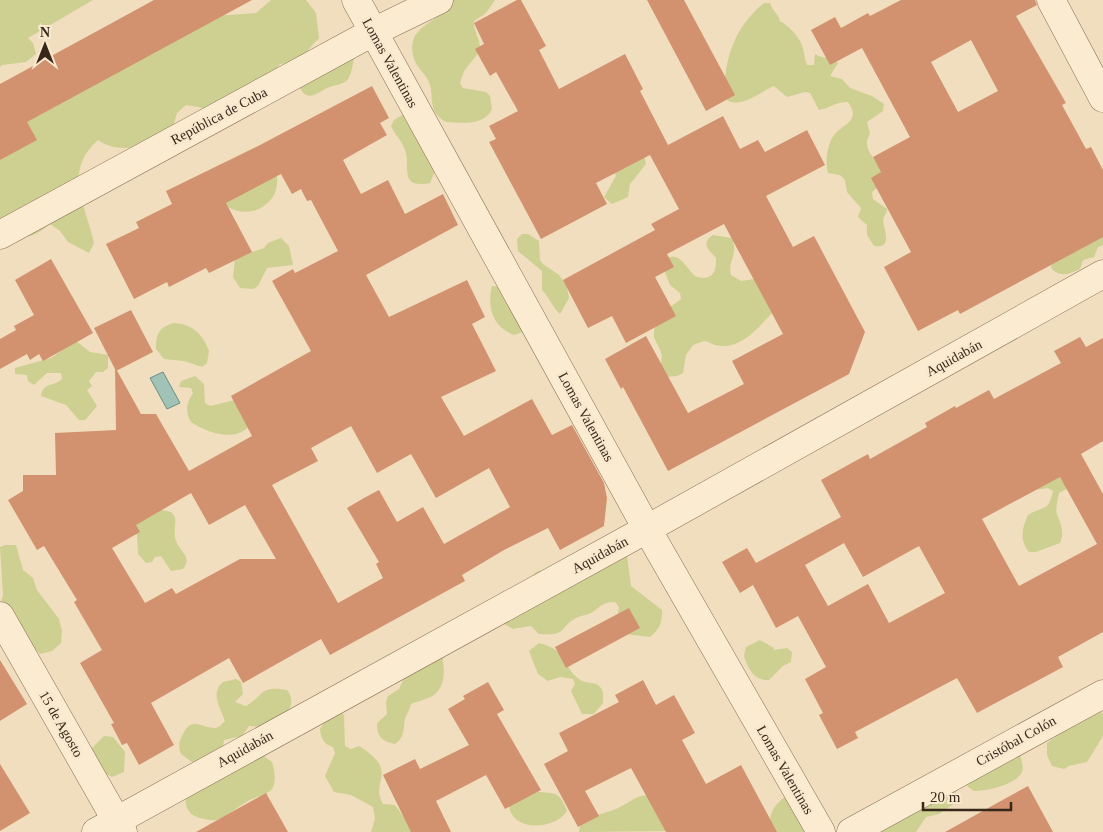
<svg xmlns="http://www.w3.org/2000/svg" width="1103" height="832" viewBox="0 0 1103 832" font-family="Georgia,serif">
<rect width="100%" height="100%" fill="#f1debe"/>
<g fill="#cdd091">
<polygon points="0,0 93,0 28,38 33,43 36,54 26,62 2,65 0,67"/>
<path d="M271 0H306L316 13 319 38C303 54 305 61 280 64L273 74 209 109 186 105 177 113 170 137C146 144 121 156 98 140 62 172 86 205 94 243L89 253 68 242 60 231 50 224C28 241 24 240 0 227V123L215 16 256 13Z"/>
<path d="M450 0H495L486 13 474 21C473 31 481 39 480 51L464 71 460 83 463 88 486 92 490 96 492 109C484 126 462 123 446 122 428 111 434 102 430 85 427 74 417 69 414 59 406 31 426 27 442 13 446 10 448 4 450 0Z"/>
<path d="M764 3H770C772 11 778 13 780 21 789 26 801 38 803 49 805 55 804 58 807 65H814L815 54C823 60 831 55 838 63L830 76 842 79 850 88 872 96 884 104 883 111 867 122 870 134C860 150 877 158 882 172 883 175 882 181 882 184L872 192 873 199 887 209C887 213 883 217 883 221 884 229 893 249 874 246L867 235V225L858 217 861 208 847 192 845 180 840 175 828 173C825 162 827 143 835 134 845 123 861 121 848 102 834 102 831 108 819 110L810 93 805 92 787 97 774 86C760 92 739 111 724 98 724 60 734 27 764 3Z"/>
<path d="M355 55C353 62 352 73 348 79 345 84 335 85 330 87 318 91 307 106 298 84Z"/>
<path d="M405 113 435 171 430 183C398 189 411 167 405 150 402 141 395 135 391 126L394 120Z"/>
<polygon points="643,151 646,164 630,184 628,197 612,204 604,197 616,176 612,165"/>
<path d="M275 169C286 200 253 223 226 206L225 194Z"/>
<path d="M522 234H528L539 241 540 260 543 264 559 275 567 286 569 298 560 314C553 308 549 297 542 290V271L518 251 517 239Z"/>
<path d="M1103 234V245L1098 247 1094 257 1083 260 1080 269C1069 274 1060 278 1051 268L1053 259Z"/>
<path d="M713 235 732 238C739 256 727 260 731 275L741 281 754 279 772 313C758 328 740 351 715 345 711 344 708 341 704 341L693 345 686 355 683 373 677 376 665 377 659 370C665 352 660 352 654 337 654 308 664 313 681 299L680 293 670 285 663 267C673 242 687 269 695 276 711 282 717 273 716 258 709 250 700 244 713 235Z"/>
<polygon points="281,238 289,246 293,265 267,268 258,286 253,289 240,288 233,277 235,258 264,248 268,243"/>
<path d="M492 286 502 287 526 331 514 335C492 327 487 307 492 286Z"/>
<path d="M174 323C192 324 203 334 209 351L207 363 202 367 184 361 164 359 156 349C156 335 158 327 174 323Z"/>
<path d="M76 341 90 352 108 355V368L103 372H96L89 381 92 386 87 390 97 406 85 420H79L66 405 41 396C43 382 54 387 62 379L61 373H47L34 385 28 381 27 375 15 374V368L51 358Z"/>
<path d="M195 376 204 384 205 403 210 406 235 400 249 426C235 443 206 432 191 422 185 412 186 403 193 393L191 388 179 387 181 381Z"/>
<path d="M1044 458 1070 487 1059 493C1058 499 1055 509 1057 514 1061 525 1065 532 1060 543L1036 552H1029C1019 540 1022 528 1028 515 1044 505 1048 513 1053 491L1048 488 1034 490Z"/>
<path d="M158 509 171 512 175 517C176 523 174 531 175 537 177 551 194 556 183 569L171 571 161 556 155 557 152 562 146 563 138 554 137 534 132 532 130 521Z"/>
<polygon points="5,545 16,545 23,570 33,578 37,590 59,619 62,631 61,643 52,651 40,654 15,627 0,606 3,595 0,547"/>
<path d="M627 555 631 586 662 610C662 623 660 629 650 637L625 634 617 618 619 607 615 602C605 602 602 605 594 611 590 615 582 615 576 618 558 628 569 636 539 634L531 626 513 629 502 623 517 587 538 571Z"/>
<path d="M760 640 774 648 773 650 787 648 792 652 791 662 783 666 769 680C754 681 748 669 744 656L746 647Z"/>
<path d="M539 643C569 651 561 665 579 679 586 685 595 680 601 688 604 692 603 698 603 703L594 714H582L571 691 575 684 573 679 560 677 548 681 538 674 529 651Z"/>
<path d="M442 653C444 667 447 685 434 695 428 699 418 701 411 704 410 710 407 713 405 719 403 730 405 737 395 744 382 741 377 737 377 723L387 714 386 702 388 696 399 689 404 678Z"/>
<path d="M236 679 241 682 243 694 235 702 246 706C265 695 259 685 287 690 299 704 284 721 269 726 264 728 255 726 249 726L242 736 224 740 223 746 262 755 272 762C274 768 277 782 272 789 267 795 255 797 248 801 239 806 231 813 222 818 215 822 207 820 200 818 174 811 190 782 196 765L181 754C178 746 179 741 183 734 192 716 201 728 215 728 219 728 222 724 225 721 220 707 210 693 223 682Z"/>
<polygon points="1099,710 1103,714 1103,736 1087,762 1069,766 1064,769 1052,766 1047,755 1047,743 1057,736 1060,730"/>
<path d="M339 711 344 715 345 746 351 749 359 746C401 772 369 781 383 804L395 805 403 816 426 832H371L375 819 373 807 351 795 334 792 325 776 335 753 333 747C323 744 321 738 320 729L327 718Z"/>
<polygon points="104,736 113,737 125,752 124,772 112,777 101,771 90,750"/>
<path d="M1019 752C1021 758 1024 767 1022 772 1016 785 985 791 974 791L968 787 966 781Z"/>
<polygon points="950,782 956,790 955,803 939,814 926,817 916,832 879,832"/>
<path d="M529 790C551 796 558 786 567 811 554 831 509 832 509 803Z"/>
<path d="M792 792 810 832H770C768 811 775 803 792 792Z"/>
<path d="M647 795 678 831 579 832 581 821C593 814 606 814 618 808 629 803 635 796 647 795Z"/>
</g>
<polygon fill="#a1c2b6" stroke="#689084" points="163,372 180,403 167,409 150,378"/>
<g fill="#d29270" fill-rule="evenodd">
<polygon points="154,0 252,0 27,122 37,140 0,160 0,84"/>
<polygon points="517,0 521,0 546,46 539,50 559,89 625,54 643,89 640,91 668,145 723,116 740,149 758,140 765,152 807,130 825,165 766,196 793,247 814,236 865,332 849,374 668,471 623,387 621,389 605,359 646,336 688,413 744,384 732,361 783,334 724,224 667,254 674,267 655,277 676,316 626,343 612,316 588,328 563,280 655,230 651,224 679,209 650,155 596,183 607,204 541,239 489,142 496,139 489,126 518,111 496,72 490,76 475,49 484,44 474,23"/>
<polygon points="647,0 684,0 735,95 706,111"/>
<path d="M901 0H1035L1037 5 1016 16 1066 103 1062 105 1086 149 1091 147 1103 170V237L960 314 958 310 918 331 884 267 911 252 871 178 881 172 873 157 910 137 862 48 830 65 811 30 835 17 841 28 868 13 870 16ZM971 40 998 91 958 112 931 62Z"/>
<path d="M372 86 389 118 380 123 387 135 343 160 361 194 388 180 405 214 443 194 458 225 366 275 389 317 467 280 485 317 472 324 496 371 441 397 464 436 532 399 552 435 572 425 604 483 607 498 604 526 560 550 548 528 504 550 462 575 465 581 330 655 321 639 243 683 229 658 151 703 174 745 139 765 127 743 122 745 111 724 114 723 80 663 102 650 74 602 77 600 44 546 37 550 8 500 23 491V475H56L55 433 116 430 115 367 141 414H156L189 471 252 436 231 396 311 351 272 281 293 269 295 273 338 251 311 200 307 201 301 189 292 194 281 174 226 203 252 252 209 273 206 268 169 287 167 282 134 299 106 244 139 228 136 222 172 204 166 191 260 145ZM351 426 377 473 411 454 436 498 489 468 510 507 444 544 423 507 397 522 379 490 364 498 347 508 379 562 376 564 383 578 338 603 272 485 318 461 311 448ZM191 493 209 525 245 505 276 559H240L176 594 172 588 145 603 112 548 140 532 136 525Z"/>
<polygon points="51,259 93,333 43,361 39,354 30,360 27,354 0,369 0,339 16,330 14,326 34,315 15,280"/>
<polygon points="131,310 153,352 116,371 94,328"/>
<path d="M1080 337 1086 347 1103 338V441L1081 454 1103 494V632L1058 657 1063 667 977 713 957 678 855 732 858 738 837 749 819 715 823 713 805 679 826 667 798 616 776 628 753 585 740 593 722 562 747 548 756 563 841 517 821 480 868 454 870 459 927 427 925 423 955 406 956 408 989 390 994 399 1061 363 1054 351ZM1060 477 1097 544 1019 586 982 519ZM844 543 863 577 919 546 945 593 889 623 868 584 828 606 805 565Z"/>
<polygon points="629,608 640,628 566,668 555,647"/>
<polygon points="0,660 27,704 0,721"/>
<polygon points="643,680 656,705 674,695 695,733 682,740 706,784 741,765 777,832 666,832 631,768 585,791 599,816 578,827 544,764 568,751 559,733 619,702 615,695"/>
<polygon points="488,682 504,710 497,714 541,790 505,809 486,775 436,801 451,832 411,832 383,775 415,759 420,769 469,745 448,709 465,699 463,696"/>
<polygon points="0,764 30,813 0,831"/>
<polygon points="1028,786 1053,832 945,832 999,802"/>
<polygon points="266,793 288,832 196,832"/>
</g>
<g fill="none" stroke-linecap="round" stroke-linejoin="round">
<g stroke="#8a6e55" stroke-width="29">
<g id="minor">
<polyline points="356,0 647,529 821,832"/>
<polyline points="1051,0 1103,98"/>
<polyline points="0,235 373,32 439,0"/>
<polyline points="0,616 123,832"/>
<polyline points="96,832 647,529 1103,274"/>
<polyline points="851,832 1103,694"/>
</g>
</g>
<use href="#minor" stroke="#fbecd1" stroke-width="28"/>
</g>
<g text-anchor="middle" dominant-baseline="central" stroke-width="5" stroke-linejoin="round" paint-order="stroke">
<g font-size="14" fill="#38271b" stroke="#f8e9ce">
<text transform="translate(390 63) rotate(61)">Lomas Valentinas</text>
<text transform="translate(219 116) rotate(-28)">República de Cuba</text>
<text transform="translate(954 358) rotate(-29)">Aquidabán</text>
<text transform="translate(586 417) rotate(61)">Lomas Valentinas</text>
<text transform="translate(600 555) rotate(-29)">Aquidabán</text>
<text transform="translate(61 724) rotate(60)">15 de Agosto</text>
<text transform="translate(1016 741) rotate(-29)">Cristóbal Colón</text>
<text transform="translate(245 749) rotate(-29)">Aquidabán</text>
<text transform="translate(785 770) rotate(60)">Lomas Valentinas</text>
</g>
</g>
<g transform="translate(45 45)" stroke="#f8e9ce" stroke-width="4" paint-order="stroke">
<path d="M0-4L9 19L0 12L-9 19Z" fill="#38271b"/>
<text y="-8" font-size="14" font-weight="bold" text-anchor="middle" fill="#38271b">N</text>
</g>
<path d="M923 802v8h88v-8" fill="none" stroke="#38271b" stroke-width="2.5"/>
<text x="930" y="802" font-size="15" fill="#38271b" stroke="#f8e9ce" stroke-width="4" paint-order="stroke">20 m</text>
</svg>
